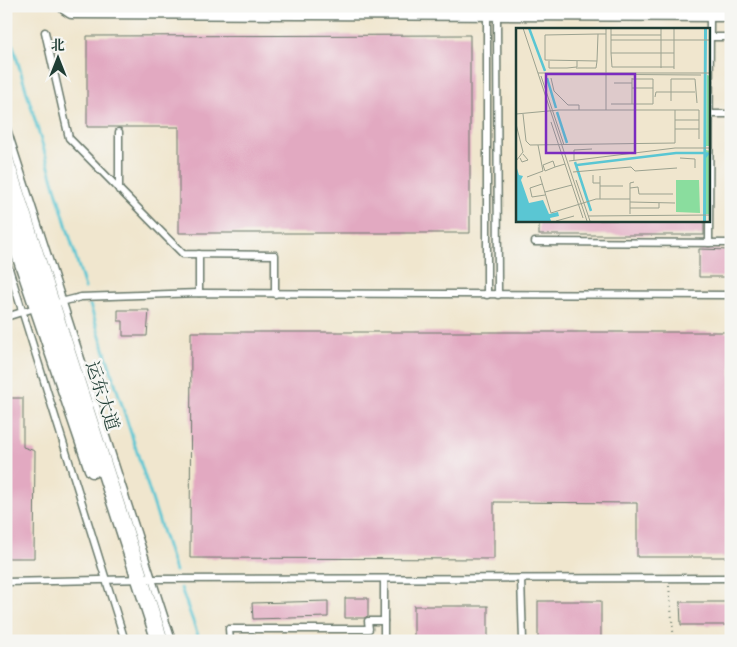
<svg xmlns="http://www.w3.org/2000/svg" width="737" height="647" viewBox="0 0 737 647" font-family="'IM FELL French Canon','Noto Serif SC',serif">
<rect width="100%" height="100%" fill="#f6f6f2"/>
<filter id="ink" filterUnits="userSpaceOnUse"><feTurbulence type="fractalNoise" baseFrequency=".02" numOctaves="2"/><feDisplacementMap in="SourceGraphic" scale="10" xChannelSelector="R" yChannelSelector="G"/><feConvolveMatrix kernelMatrix="1 2 1 2 8 2 1 2 1" color-interpolation-filters="sRGB"/></filter>
<filter id="wash" filterUnits="userSpaceOnUse"><feTurbulence type="fractalNoise" baseFrequency=".0096" numOctaves="4" result="noise"/><feDisplacementMap in="SourceGraphic" scale="20" xChannelSelector="R" yChannelSelector="G"/><feGaussianBlur stdDeviation="1.12" result="paint"/><feColorMatrix in="noise" values="0 0 0 0 0 0 0 0 0 0 0 0 0 0 0 0 0 1.4 0 .05"/><feComposite in="paint" operator="in"/></filter>
<g filter="url(#wash)">
<rect width="100%" height="100%" fill="#f0e6ce"/>
<g fill="none" stroke-linecap="round" stroke-linejoin="round">
<g stroke="#5ac6d3" stroke-width="3">
<polyline points="8,29 85,288"/>
<polyline points="90,305 175,571"/>
<polyline points="181,588 200,641"/>
</g>
</g>
<g id="blocks">
<g fill="#e2a9c1">
<polygon points="470,35 470,233 179,233 179,127 87,127 87,36"/>
<rect x="539" y="220" width="165" height="15"/>
<polygon points="699,249 731,250 731,277 699,277"/>
<polygon points="118,310 149,310 147,336 123,336 123,321 118,321"/>
<polygon points="191,332 731,332 731,557 637,557 637,503 494,502 494,559 190,558"/>
<polygon points="6,398 23,398 23,447 35,451 34,558 6,558"/>
<polygon points="345,598 368,598 368,616 364,618 345,618"/>
<polygon points="328,601 328,617 253,619 252,603"/>
<rect x="538" y="601" width="63" height="40"/>
<polygon points="680,602 731,602 731,625 681,625"/>
<rect x="414" y="606" width="74" height="35"/>
</g>
</g>
</g>
<g filter="url(#ink)">
<use href="#blocks" fill-opacity="0" stroke="#68786a" stroke-width="1"/>
<g fill="none" stroke-linecap="round" stroke-linejoin="round">
<g stroke="#68786a" stroke-width="9">
<g id="lane">
<polyline points="487,12 487,295"/>
<polyline points="497,12 498,295"/>
<polyline points="45,32 69,138 183,254 275,255 275,294"/>
<polyline points="710,37 731,37"/>
<polyline points="710,114 731,114"/>
<polyline points="6,126 172,641"/>
<polyline points="119,132 119,190"/>
<polyline points="535,242 731,243"/>
<polyline points="709,243 710,12"/>
<polyline points="199,254 199,293"/>
<polyline points="6,259 125,641"/>
<polyline points="53,304 81,297 199,293 731,295"/>
<polyline points="6,317 38,307"/>
<polyline points="521,579 523,641"/>
<polyline points="6,582 146,579 731,578"/>
<polyline points="230,641 229,629 369,629 368,621 384,621"/>
<polyline points="384,641 384,579"/>
</g>
</g>
<g stroke="#68786a" stroke-width="19">
<g id="secondary">
<polyline points="66,6 72,10 731,13"/>
<polyline points="6,163 160,641"/>
<polyline points="6,213 93,469"/>
</g>
</g>
<polyline stroke="#68786a" stroke-width="2" stroke-dasharray="1 4" stroke-linecap="butt" points="669,586 674,641"/>
<use href="#lane" stroke="#fff" stroke-width="6"/>
<use href="#secondary" stroke="#fff" stroke-width="16"/>
</g>
</g>
<g text-anchor="middle" dominant-baseline="central" stroke-width="5" stroke-linejoin="round" paint-order="stroke">
<g font-size="18" fill="#1f3d34" stroke="#f6f6f2">
<text transform="translate(102 396) rotate(72)">运东大道</text>
</g>
</g>
<g transform="translate(516 28)">
<rect width="194" height="194" fill="#f0e6ce"/>
<path d="M191 47 194 48V118H190ZM190 122 194 123V186H190ZM160 152H183L184 185 160 184Z" fill="#8add9e"/>
<path d="M188 0H191L190 124 194 125 190 130V193H187ZM0 137 3 147 7 148 5 152 13 175 27 172 33 186 42 184 43 188 34 190 35 193H0Z" fill="#5ac6d3"/>
<path fill="none" stroke="#5ac6d3" stroke-width="2.5" d="M13 0 29 43M31 50 40 80M41 84 51 115M59 134 75 183M61 137 160 125H189"/>
<path fill="none" stroke="#9ca290" stroke-width="1" d="M7 0 71 193M90 0V82M95 0V25H158M158 0V41M82 6 81 33 29 32V7L82 6H90M95 7H145M95 12H194M95 25 96 39H158M33 33V40H51L61 39V33M60 40H80L81 33M145 40V0M22 45H194M36 46 185 47M25 48 48 117M35 50 38 63 52 77H63V82M155 51H179L181 75M155 51V73M98 55H116M116 60H137M139 69 140 64H179M95 76H137V51H116M116 76V50M159 82H183V111M0 86 43 82H159V115L14 117 10 113 7 86M159 92H183M35 94 67 190M0 96 7 124 0 133M159 101H183M4 130 6 134 12 132 7 126M164 130 179 131V140M58 132V122L76 121M53 133 159 120H194M39 139 29 143 27 137 37 133 39 139 49 136M57 144 115 139 119 143 161 140M77 147V155H84M24 148 35 185 80 171H114M11 149 27 143 22 117M60 152 74 193M26 156 14 160 16 169 29 167M84 158H107M114 160 122 159 123 166H157M29 164 56 157M84 171V148M114 174 159 175M114 180H143V175M114 186V155L118 154M72 188 194 187M40 193 58 188"/>
<path fill="#7b2cbf" fill-opacity="0.15" stroke="#7b2cbf" stroke-width="2.5" d="M30 46H119V125H30Z"/>
<rect width="194" height="194" fill="none" stroke="#1f3d34" stroke-width="2.5"/>
</g>
<rect width="737" height="647" fill="none" stroke="#f6f6f2" stroke-width="25"/>
<g transform="translate(58 58)" stroke="#f6f6f2" stroke-width="4" paint-order="stroke">
<path d="M0-4L9 19L0 12L-9 19Z" fill="#1f3d34"/>
<text y="-8" font-size="14" font-weight="bold" text-anchor="middle" fill="#1f3d34">北</text>
</g>
</svg>
